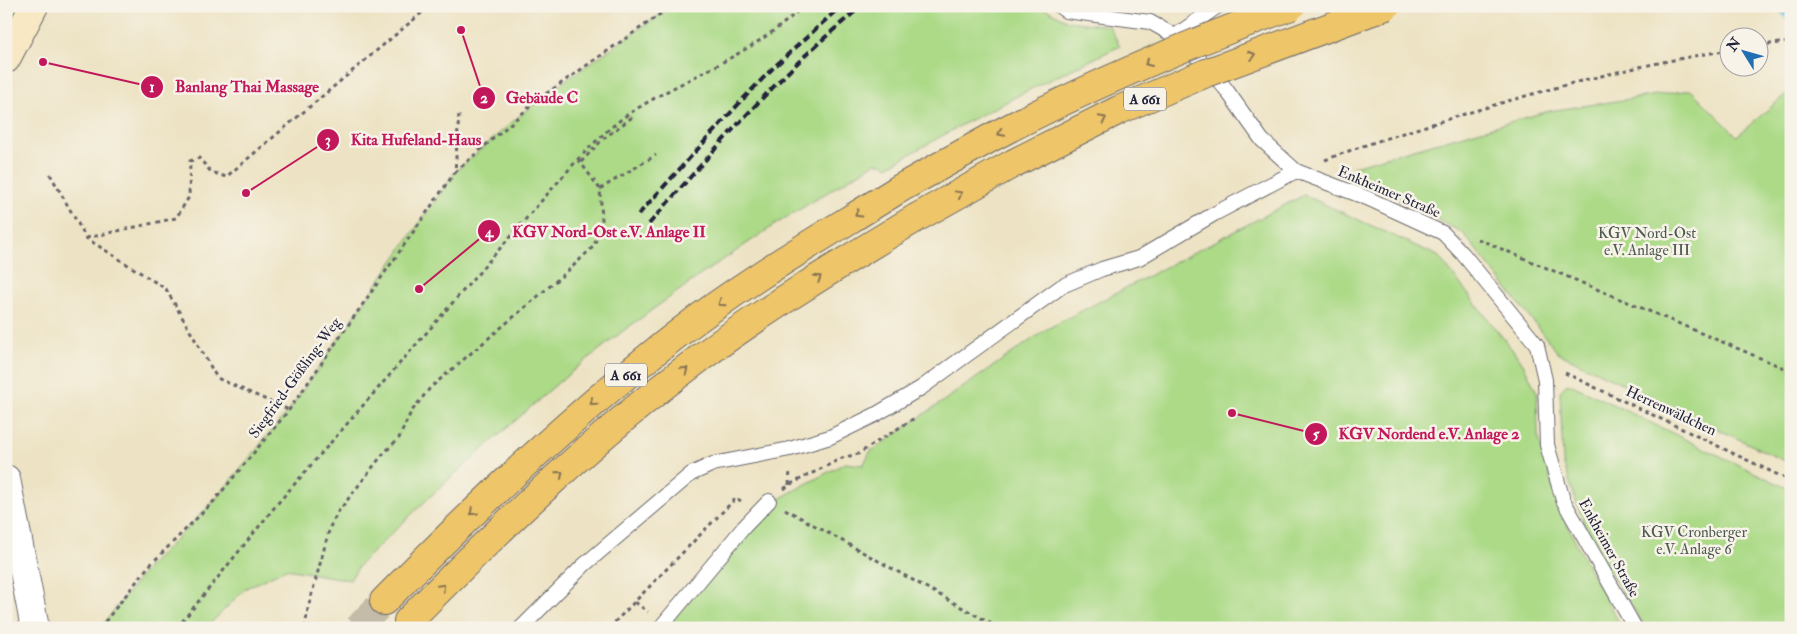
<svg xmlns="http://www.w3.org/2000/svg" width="1797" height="634" viewBox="0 0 1797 634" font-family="'IM FELL Double Pica',serif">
<rect width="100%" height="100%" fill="#f7f3e8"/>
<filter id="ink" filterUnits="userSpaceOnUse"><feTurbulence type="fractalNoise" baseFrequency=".02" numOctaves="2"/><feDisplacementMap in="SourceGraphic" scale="10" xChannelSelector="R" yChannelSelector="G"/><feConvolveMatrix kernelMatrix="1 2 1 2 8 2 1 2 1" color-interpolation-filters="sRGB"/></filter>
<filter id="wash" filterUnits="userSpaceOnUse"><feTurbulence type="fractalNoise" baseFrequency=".0096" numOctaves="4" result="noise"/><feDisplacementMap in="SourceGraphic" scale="20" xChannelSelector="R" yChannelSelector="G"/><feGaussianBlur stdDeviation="1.12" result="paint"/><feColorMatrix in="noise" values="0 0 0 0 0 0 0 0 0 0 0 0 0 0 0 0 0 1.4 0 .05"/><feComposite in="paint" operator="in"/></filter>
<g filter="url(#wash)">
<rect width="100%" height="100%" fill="#ede3c4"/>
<g fill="#acda87" stroke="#677e61">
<polygon points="672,6 1040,6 1068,21 1109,26 1120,46 1031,89 965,123 887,167 883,163 875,163 776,224 702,274 623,331 559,382 439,488 360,564 350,580 286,569 246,588 206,628 100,628 148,567 214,501 289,410 455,172 540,98"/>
<polygon points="1691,90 1737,136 1791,90 1791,464 1558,353 1463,233 1355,176 1354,166 1549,111"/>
<polygon points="1304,195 1438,256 1522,362 1537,392 1538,435 1557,503 1587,565 1622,628 663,628 773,502 845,463 863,465 870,452 1047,329"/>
<polygon points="1568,383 1791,490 1791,628 1646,628 1589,540 1563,462 1560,391"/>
</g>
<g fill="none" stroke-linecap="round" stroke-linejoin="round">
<polyline stroke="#5abdd9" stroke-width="8" points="1780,6 1791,19"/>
</g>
</g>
<g filter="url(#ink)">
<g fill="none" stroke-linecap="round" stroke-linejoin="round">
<polyline stroke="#c4bca9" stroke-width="28" stroke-dasharray="28 14" stroke-linecap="butt" points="358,628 384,601"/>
<g stroke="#69666b" stroke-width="16">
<g id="service">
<polyline points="1059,6 1066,11 1150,22 1175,36 1201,61 1225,88 1262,140 1296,171 1367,198 1443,233 1463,254 1537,345 1545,380 1547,445 1563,500 1635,628"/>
<polyline points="1175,36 1218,6"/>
<polyline points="521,628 584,565 691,474 713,464 790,449 830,437 875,415 921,388 1062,286 1102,269 1139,258 1214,214 1296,171"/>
<polyline points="660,628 744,527 769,501"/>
</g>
</g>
<g stroke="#69666b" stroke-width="30">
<polyline id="minor" points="6,479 35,628"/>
</g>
<g stroke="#69666b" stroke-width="30">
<polyline id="secondary" points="6,59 34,6"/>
</g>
<g stroke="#69666b" stroke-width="30">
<g id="motorway">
<path d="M384 601C476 507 571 417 675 336 745 281 824 236 899 189"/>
<path d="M408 621C500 528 595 436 700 358 769 307 843 262 916 218"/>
</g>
</g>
<g stroke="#69666b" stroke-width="3" stroke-dasharray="4 4" stroke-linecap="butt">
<polyline points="601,9 603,6"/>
<polyline points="1760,45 1791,42"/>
<path d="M1325 160C1368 143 1413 130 1458 116 1546 89 1638 64 1730 50"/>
<polyline points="581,162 603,139 631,118 628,115"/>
<polyline points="455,172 540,98 672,6"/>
<polyline points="50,174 86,238 166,289 217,378 289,410"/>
<polyline points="600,189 656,155"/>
<polyline points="86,238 176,218 189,197 190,161 199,158 211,172 226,177 425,10"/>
<polyline points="1478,239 1791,371"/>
<polyline points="1565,373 1791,481"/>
<polyline points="789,485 790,470"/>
<polyline points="784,489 789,485 842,458 858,454 916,417"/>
<polyline points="785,509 999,628"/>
<polyline points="635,602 648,612"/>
<polyline points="100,628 148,567 214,501 289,410 455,172 459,114"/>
<path d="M177 628 278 503 578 159C594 143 609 128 627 115 684 77 754 55 803 6"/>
<polyline points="305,628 308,608 330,527 338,512 383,454 399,438 411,412 430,388 570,269 594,246 602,220 600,189 578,159"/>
<polyline points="609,628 736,498 741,501"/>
</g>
<use href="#service" stroke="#fff" stroke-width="14"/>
<use href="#minor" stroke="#fff" stroke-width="28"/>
<use href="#secondary" stroke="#f8e8c3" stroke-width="28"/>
<use href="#motorway" stroke="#eec569" stroke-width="28"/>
<g stroke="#22223b" stroke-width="4" stroke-dasharray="8 4" stroke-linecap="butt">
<polyline points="638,215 744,98 772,69 841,6"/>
<path d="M649 224C716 148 782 70 862 6"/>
</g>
<g stroke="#69666b" stroke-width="30" stroke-linecap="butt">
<g id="motorway-bridge">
<path d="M899 189C931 171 963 153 996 135 1091 85 1190 43 1291 6"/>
<polyline points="916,218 1014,163 1119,110 1206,73 1386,6"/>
</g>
</g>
<use href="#motorway-bridge" stroke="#eec569" stroke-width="28"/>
</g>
<defs><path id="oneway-chevron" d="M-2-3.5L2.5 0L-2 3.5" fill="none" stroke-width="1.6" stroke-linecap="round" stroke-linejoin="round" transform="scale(1.25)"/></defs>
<g stroke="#887452">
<use href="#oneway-chevron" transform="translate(1252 55) rotate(-21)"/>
<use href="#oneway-chevron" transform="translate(1148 63) rotate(156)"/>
<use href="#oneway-chevron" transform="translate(1103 119) rotate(-27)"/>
<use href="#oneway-chevron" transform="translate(1001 133) rotate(153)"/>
<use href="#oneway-chevron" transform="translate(959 194) rotate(-29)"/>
<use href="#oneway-chevron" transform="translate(858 214) rotate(148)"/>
<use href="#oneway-chevron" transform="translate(818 278) rotate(-33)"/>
<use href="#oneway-chevron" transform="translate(721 303) rotate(145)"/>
<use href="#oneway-chevron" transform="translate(685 370) rotate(-39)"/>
<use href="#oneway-chevron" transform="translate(593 402) rotate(139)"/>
<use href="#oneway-chevron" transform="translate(560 474) rotate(-41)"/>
<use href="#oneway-chevron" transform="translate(473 512) rotate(136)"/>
<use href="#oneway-chevron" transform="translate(442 587) rotate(-46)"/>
</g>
</g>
<g text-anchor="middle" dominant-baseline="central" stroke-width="5" stroke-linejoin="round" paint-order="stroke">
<g fill="#f7f3e8" stroke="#62616f" stroke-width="1">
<rect x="1124" y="87.5" width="42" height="23" rx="4"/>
<rect x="605" y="363.5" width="42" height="23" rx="4"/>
</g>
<g font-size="14" font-weight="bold" fill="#22223b">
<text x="1145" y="99">A 661</text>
<text x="626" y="375">A 661</text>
</g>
<g font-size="15" fill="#22223b" stroke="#f7f3e8">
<text transform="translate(1389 192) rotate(23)">Enkheimer Straße</text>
<text transform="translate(295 378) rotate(-54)">Siegfried-Gößling-Weg</text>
<text transform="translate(1671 411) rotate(25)">Herrenwäldchen</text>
<text transform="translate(1609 548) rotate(61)">Enkheimer Straße</text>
</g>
<g font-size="15" fill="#4b5952" stroke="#f7f3e8">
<text x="1647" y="233">KGV Nord-Ost<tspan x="1647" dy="17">e.V. Anlage III</tspan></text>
<text x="1694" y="532">KGV Cronberger<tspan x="1694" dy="17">e.V. Anlage 6</tspan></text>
</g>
</g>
<path fill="none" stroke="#c2185b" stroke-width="2" d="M43 62L152 87M461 30L484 98M246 193L328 140M419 289L489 231M1232 413L1316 434"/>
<g fill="#c2185b" stroke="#f7f3e8" stroke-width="2">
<circle cx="43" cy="62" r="5"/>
<circle cx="461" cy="30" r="5"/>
<circle cx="246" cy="193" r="5"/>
<circle cx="419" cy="289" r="5"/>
<circle cx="1232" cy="413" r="5"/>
<circle cx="152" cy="87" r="12"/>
<circle cx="484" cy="98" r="12"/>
<circle cx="328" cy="140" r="12"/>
<circle cx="489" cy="231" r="12"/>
<circle cx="1316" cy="434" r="12"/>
</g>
<g font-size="15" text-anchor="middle" font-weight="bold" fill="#fff">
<text x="152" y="92">1</text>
<text x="484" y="103">2</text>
<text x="328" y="145">3</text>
<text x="489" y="237">4</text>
<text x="1316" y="439">5</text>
</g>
<g font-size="16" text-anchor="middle" font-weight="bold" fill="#c2185b" stroke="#f7f3e8" stroke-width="5" stroke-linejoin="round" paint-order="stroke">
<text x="247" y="92">Banlang Thai Massage</text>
<text x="542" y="103">Gebäude C</text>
<text x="416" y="145">Kita Hufeland-Haus</text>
<text x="609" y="237">KGV Nord-Ost e.V. Anlage II</text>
<text x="1429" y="439">KGV Nordend e.V. Anlage 2</text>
</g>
<rect width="1797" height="634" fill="none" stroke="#f7f3e8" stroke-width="25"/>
<g transform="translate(1744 52) rotate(307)"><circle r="24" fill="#f7f3e8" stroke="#a29fa3"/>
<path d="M0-4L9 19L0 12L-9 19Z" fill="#1f6fb2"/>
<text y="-8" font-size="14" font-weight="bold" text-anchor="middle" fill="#22223b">N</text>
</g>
</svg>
